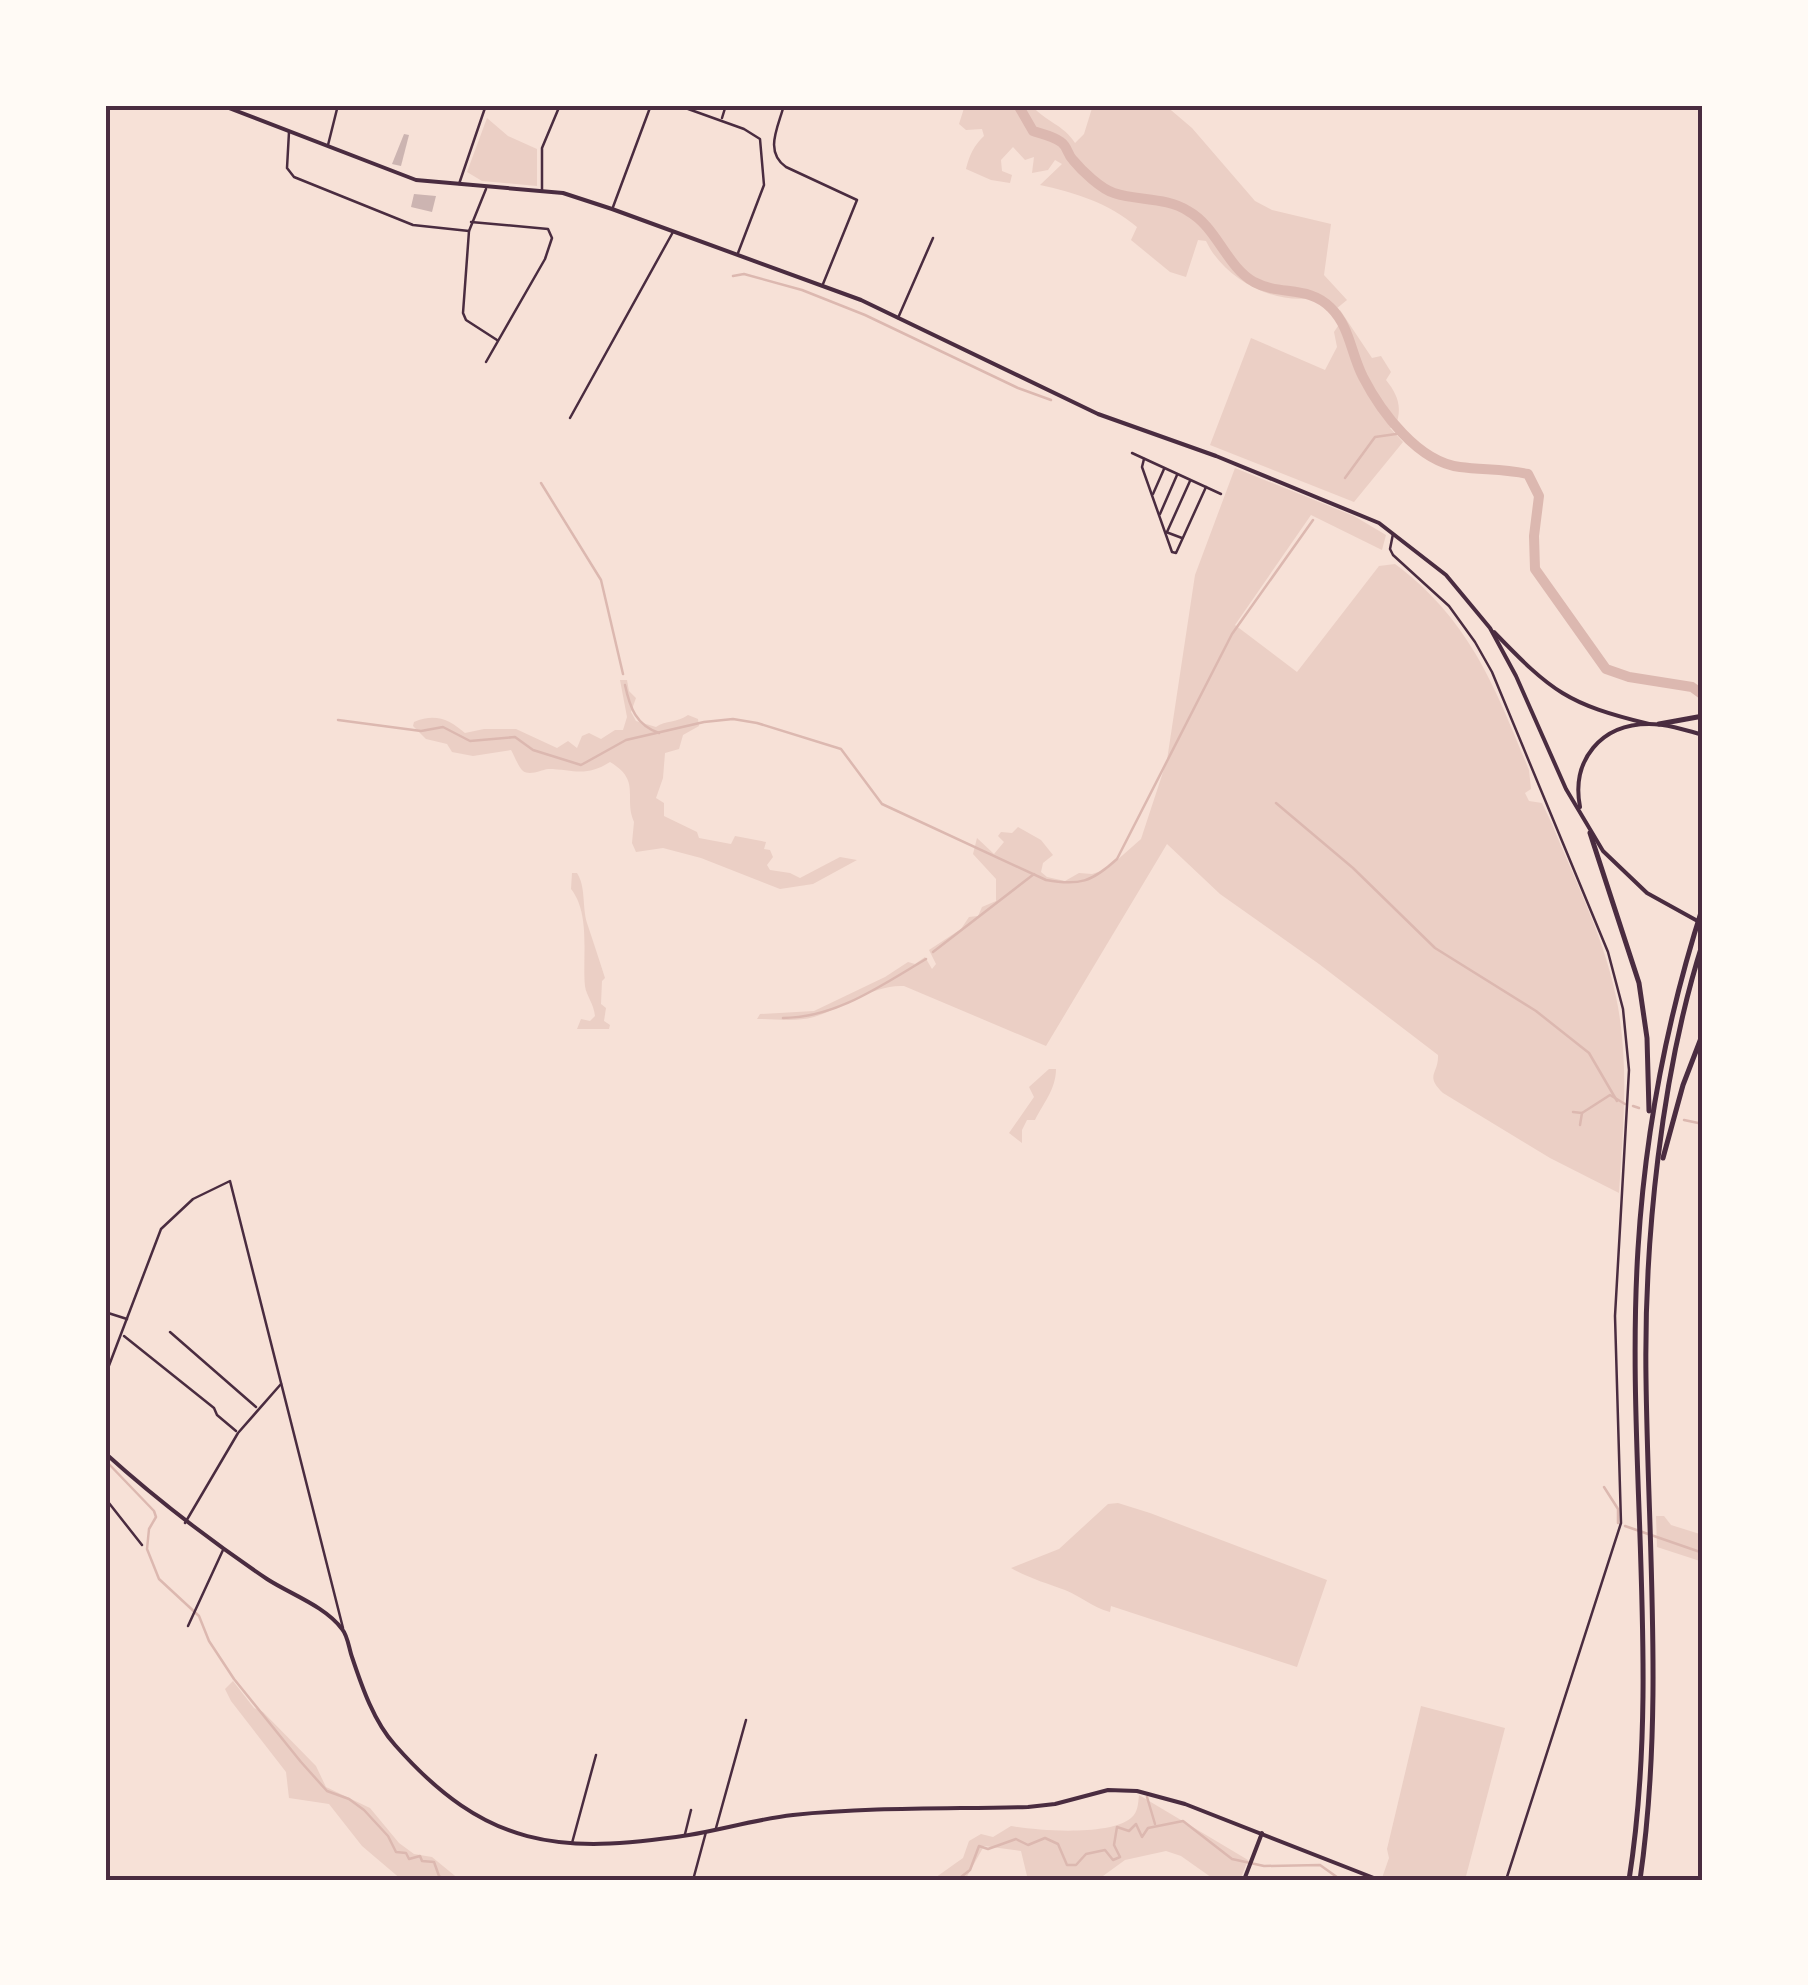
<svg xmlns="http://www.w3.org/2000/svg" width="1808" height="1985" viewBox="0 0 1808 1985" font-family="Merriweather,serif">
<rect width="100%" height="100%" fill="#f7e1d7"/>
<g fill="#ebcfc5">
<path d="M965 105H1031C1046 122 1064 125 1075 143L1084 134 1093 105H1165L1192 128 1255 201 1272 210 1331 224 1324 275 1347 300 1336 309 1311 291V298C1270 304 1223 277 1206 241L1198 240 1186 277 1170 272 1131 240 1137 227C1109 203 1076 193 1040 185L1062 164 1055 160 1048 170 1032 173 1034 157 1025 160 1013 147 1001 160 1002 171 1012 175 1010 183 991 180 966 169C969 156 974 145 984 136L982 129 966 130 959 124Z"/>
<polygon points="487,118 508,136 537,149 537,186 482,181 467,172"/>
<path d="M1340 310 1372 358 1381 356 1391 372 1386 380C1398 395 1403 408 1395 427L1390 428 1403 442 1354 502 1210 445 1251 338 1325 370 1337 347 1334 332 1342 320 1338 312Z"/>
<path d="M1235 468 1354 516 1386 535 1382 550 1311 515 1235 625 1297 672 1379 566 1395 564C1470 620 1495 687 1529 770L1531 789 1525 793 1529 801 1542 803 1552 824C1576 883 1607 943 1618 1007 1629 1069 1623 1131 1619 1193L1550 1158 1443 1093C1424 1075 1439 1074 1438 1055L1319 964 1220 894 1167 844 1046 1046 904 986C874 984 843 1008 814 1017 796 1022 776 1019 757 1019L760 1014 814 1011 885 977 908 962 915 964 925 957 932 969 936 964 929 950 961 929 969 917 978 916 982 907 996 901V879L973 854 977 838 994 854 1004 842 998 836 1001 832 1012 833 1018 827 1041 840 1053 855 1043 863 1041 872 1047 877 1065 881 1079 873 1092 874 1107 869 1141 839 1167 760 1195 575Z"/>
<path d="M620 680H627L629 691 636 698 631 712 636 721 656 727C666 720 677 723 688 715L698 719 699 726 683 735 679 749 665 753 663 778 656 798 664 803V816L697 832 699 838 731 844 735 836 766 842 764 849 770 850 773 857 767 865 770 870 790 873 800 878 840 857 857 860 813 884 780 889 701 858 663 848 636 852 632 843 634 822C623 797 642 781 610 762 585 778 573 769 548 769 541 770 530 776 523 771 519 768 514 755 511 750L473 756 452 752 447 744 426 739 413 726 414 722C435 713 449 719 465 733L484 729H516L557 748 568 741 577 748 582 736 589 733 601 739 615 730H623L627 717Z"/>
<path d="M572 873H577C586 887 582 906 587 923 593 941 599 959 605 978L602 981 601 1004 606 1008 604 1021 610 1025 609 1029H577L581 1019 590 1021 595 1016C594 1004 586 995 585 986 582 958 591 914 571 889Z"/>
<path d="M1049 1069H1056C1056 1089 1043 1104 1035 1120H1027L1022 1130V1143L1009 1133 1034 1097 1029 1087Z"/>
<path d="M1108 1504 1118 1503 1150 1513 1327 1580 1297 1667 1111 1606 1110 1612C1092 1607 1082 1597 1065 1590 1046 1583 1029 1578 1011 1568L1059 1549Z"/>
<polygon points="1656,1516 1664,1516 1671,1525 1703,1535 1703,1562 1657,1547"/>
<polygon points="233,1681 254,1708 263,1712 316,1766 326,1787 370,1808 399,1843 414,1854 432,1857 460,1880 402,1880 362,1846 329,1804 289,1798 286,1772 231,1701 225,1689"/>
<polygon points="1421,1706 1505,1728 1465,1880 1382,1878 1389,1858 1387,1849"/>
<path d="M1139 1795 1248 1860 1240 1880H1215L1181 1856 1166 1851 1125 1860 1103 1876H1027L1021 1851 984 1846 965 1880H932L963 1858 969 1841 981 1834 993 1837 1011 1826C1038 1831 1110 1836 1131 1818 1138 1812 1138 1804 1139 1795Z"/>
</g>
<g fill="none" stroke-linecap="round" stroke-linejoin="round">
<g stroke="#dcb8b0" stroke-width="2.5">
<polyline points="733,276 744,274 802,290 865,315 1018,388 1051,400"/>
<polyline points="1345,478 1375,437 1403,433"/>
<polyline points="541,483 601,580 623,674"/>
<path d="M625 685C630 708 636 725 659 733"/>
<path d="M338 720 421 731 443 727 470 741 515 737 533 750 581 765 626 740 704 722 733 719 757 723 841 749 882 804 1046 880C1079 886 1092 882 1117 859L1232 634 1313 520"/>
<polyline points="1276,803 1353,868 1435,948 1536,1011 1589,1053 1617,1101"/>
<polyline points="933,952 1034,874"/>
<path d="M783 1018C836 1018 882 985 926 959"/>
<polyline points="1633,1106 1639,1108"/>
<polyline points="1573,1112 1582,1113 1610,1095 1625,1104"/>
<polyline points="1684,1120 1703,1124"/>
<polyline points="1580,1125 1582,1113"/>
<polyline points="105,1460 154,1511 156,1517 149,1529 147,1549 159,1579 199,1616 209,1641 234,1679 301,1762 327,1791 349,1799 364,1810 388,1836 396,1852 406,1853 409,1859 420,1856 422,1861 434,1862 439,1876 446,1880"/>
<polyline points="1604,1487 1618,1509 1618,1523"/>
<polyline points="1625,1526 1703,1553"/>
<polyline points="1147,1797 1155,1824"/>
<polyline points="957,1880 970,1870 979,1846 988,1849 1016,1839 1028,1845 1045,1838 1058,1844 1067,1865 1076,1865 1086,1854 1105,1850 1113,1860 1120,1857 1114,1845 1117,1827 1129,1831 1136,1824 1142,1837 1148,1828 1183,1821 1232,1859 1264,1866 1320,1865 1341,1880"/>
</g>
<path stroke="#dcb8b0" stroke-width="10" d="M1018 105 1033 131C1042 134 1053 136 1061 142 1068 147 1067 154 1073 160 1082 171 1101 189 1114 193 1138 201 1166 197 1188 211 1217 227 1226 266 1254 282 1280 296 1309 285 1331 308 1350 327 1351 354 1363 377 1381 412 1418 462 1460 467 1483 470 1505 469 1528 474L1539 496 1534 536 1535 569 1606 669 1629 677 1692 687 1703 695"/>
</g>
<g fill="#ccb4b1">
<polygon points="404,134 409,135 401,166 392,164"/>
<polygon points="414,194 436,196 432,212 411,207"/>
</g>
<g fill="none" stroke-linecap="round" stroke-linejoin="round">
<g stroke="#4a2c40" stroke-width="2.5">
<polyline points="677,105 744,129 760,139 764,185 738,253"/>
<path d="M784 105C778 128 764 151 786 167L857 200 823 284"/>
<polyline points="722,118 726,105"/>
<polyline points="289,132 287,168 294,177 413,225 469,231"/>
<polyline points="328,145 338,105"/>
<polyline points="459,184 486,105"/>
<polyline points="486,189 469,231 463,313 466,320 497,340"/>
<polyline points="542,190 542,148 560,105"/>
<polyline points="613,207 651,105"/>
<polyline points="471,222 548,229 552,238 545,259 486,362"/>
<polyline points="898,318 933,238"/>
<polyline points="570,418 673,232"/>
<polyline points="1132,453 1221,494"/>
<polyline points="1144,459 1142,467 1172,552 1176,553 1206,487"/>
<polyline points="1153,494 1164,469"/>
<polyline points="1160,514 1177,475"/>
<polyline points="1166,532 1182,538"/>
<polyline points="1167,532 1190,481"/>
<polyline points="1393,534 1390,549 1393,555 1449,606 1475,642 1492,672 1608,952 1623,1009 1629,1070 1615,1316 1621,1523 1506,1880"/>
<polyline points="105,1312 127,1319"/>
<polyline points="170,1332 256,1407"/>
<polyline points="124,1336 214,1408 217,1415 236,1431"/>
<polyline points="105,1376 161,1229 193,1199 230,1181 343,1628"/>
<polyline points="105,1498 142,1545"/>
<polyline points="185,1523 238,1433 281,1384"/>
<polyline points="188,1626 223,1550"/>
<polyline points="716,1828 746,1720"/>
<polyline points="685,1834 691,1810"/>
<polyline points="572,1843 596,1755"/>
<polyline points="693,1880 706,1832"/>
</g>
<g stroke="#4a2c40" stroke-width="4">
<path d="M105 1453C158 1501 208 1539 267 1579 290 1594 325 1606 342 1629 348 1636 349 1649 352 1657 362 1687 374 1722 395 1745 486 1848 559 1855 689 1835 724 1829 758 1819 793 1815 871 1807 950 1809 1028 1807L1055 1804 1108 1790 1137 1791 1185 1804 1379 1880"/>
<polyline points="1244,1880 1262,1833"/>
</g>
<g stroke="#4a2c40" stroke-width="4">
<polyline points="221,105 416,180 563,193 612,209 861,300 1098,414 1216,456 1379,523 1446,575 1490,628 1516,676 1566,789 1603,851 1647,893 1703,924"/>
<path d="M1494 632C1552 692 1567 704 1649 724"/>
<path d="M1580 807C1571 760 1601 724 1649 724 1667 724 1686 730 1703 735"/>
</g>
<g stroke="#4a2c40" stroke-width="5">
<polyline points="1659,724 1703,716"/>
<polyline points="1590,833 1639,983 1647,1038 1649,1111"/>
<polyline points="1663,1158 1683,1085 1703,1033"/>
<path d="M1629 1880C1662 1671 1625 1459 1638 1249 1645 1133 1667 1018 1703 906"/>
<path d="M1640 1880C1664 1714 1648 1545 1646 1378 1644 1241 1661 1073 1703 942"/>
</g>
</g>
<rect width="1808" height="1985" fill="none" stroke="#fffaf5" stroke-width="215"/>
<rect x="108" y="108" width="1592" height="1770" fill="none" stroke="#4a2c40" stroke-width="4"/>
</svg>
